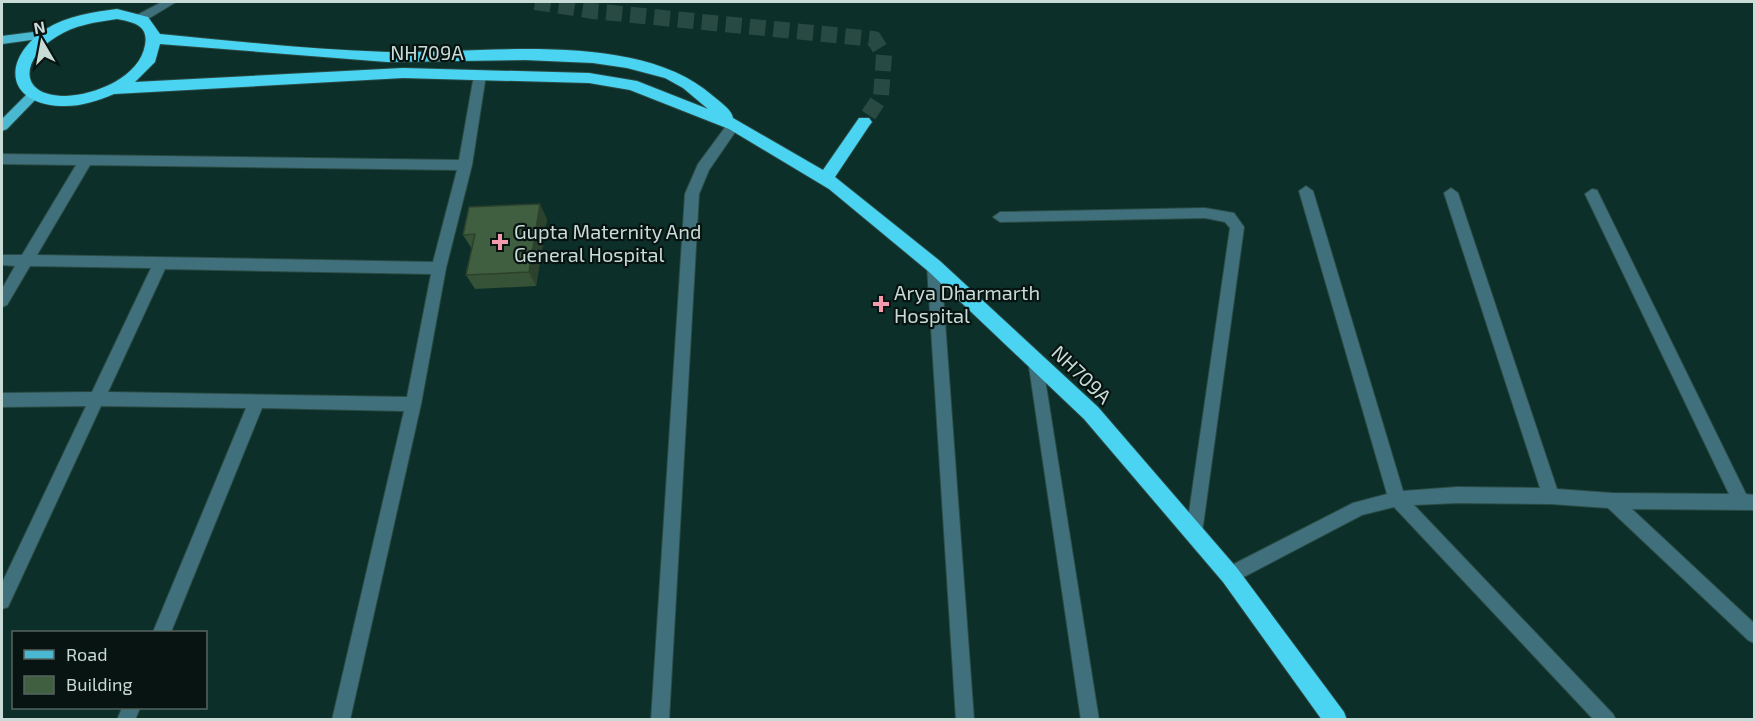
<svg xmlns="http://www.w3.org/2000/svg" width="1756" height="721" viewBox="0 0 1756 721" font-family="'Exo 2',sans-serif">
<rect width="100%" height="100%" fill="#0d2f29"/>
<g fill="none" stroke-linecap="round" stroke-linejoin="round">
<polyline stroke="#294943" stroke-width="16" stroke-dasharray="16 8" stroke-linecap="butt" points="535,2 593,11 874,39 884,55 881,96 864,122"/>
<g stroke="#2b4b45" stroke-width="2">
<g id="minor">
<polygon points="162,2 176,2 143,22 135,22 135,16"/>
<path d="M480 71 486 75 472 165 446 268 421 404 350 720H332L404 411 262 408 171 632H153L246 408 101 406 8 607 2 609V583L86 406 2 407V393L92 392 151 268 30 266 7 305 2 307V289L15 266 2 265V255H22L76 165 2 164V154L459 160 474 75ZM90 165 457 170 433 262 37 255ZM165 269 431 274 407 397 108 392Z"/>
<polygon points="734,120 740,125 709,170 699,194 669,720 651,720 685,194 698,164 729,122"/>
<polygon points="1306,186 1313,191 1403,491 1457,487 1540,488 1444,193 1451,188 1458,193 1557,489 1612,493 1729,494 1585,194 1592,189 1597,190 1746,494 1754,495 1754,510 1632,509 1754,623 1754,643 1748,640 1608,508 1551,504 1457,503 1414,505 1613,714 1616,720 1594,720 1394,507 1362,515 1236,581 1230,583 1224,581 1222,575 1224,569 1353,503 1387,494 1299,191"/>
<polygon points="1205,208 1234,213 1244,227 1202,533 1200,539 1194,541 1188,539 1186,533 1230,228 1225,222 1205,218 1000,222 993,217 1000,212"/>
<polygon points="934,260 939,262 941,266 974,720 956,720 927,266 929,262"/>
<polygon points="1035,354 1040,355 1042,360 1099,720 1081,720 1028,360 1030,355"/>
<polygon points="122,708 140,708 135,720 117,720"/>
</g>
</g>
<g stroke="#2b4b45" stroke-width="2">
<g id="major">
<polygon points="49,30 53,31 53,37 2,44 2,36"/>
<polygon points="33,90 37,92 39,95 37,98 7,129 2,131 2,119 29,92"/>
</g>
</g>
<g stroke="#2b4b45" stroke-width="2">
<path id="highway" d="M117 9 148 17 160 34C235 41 311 50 387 52 481 54 638 29 713 96 720 102 732 110 733 118L823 170 859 118H869L872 122 869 126 835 177 940 261 1098 407 1237 568 1344 712 1347 720H1322L1223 582 1084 419 928 271 829 189 729 129 630 90 589 83 403 78 114 94C97 101 79 107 61 106 3 103 3 57 46 29 67 16 93 12 117 9ZM117 19C133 22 149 25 145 45 140 77 95 95 66 96 16 96 22 58 56 37 74 25 96 22 117 19ZM160 44 387 62 525 60 593 63 627 68 665 78 683 88 708 109 637 81 589 73 403 68 135 82 155 62Z"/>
</g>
<use href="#minor" fill="#40707c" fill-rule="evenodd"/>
<use href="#major" fill="#4ab8d0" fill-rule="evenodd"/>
<use href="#highway" fill="#4bd4f1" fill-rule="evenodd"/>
</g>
<polygon fill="#365237" points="547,219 536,286 475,289 466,275 472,249 463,235"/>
<polygon fill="#2c422d" points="540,204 547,219 536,286 529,272"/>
<polygon fill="#3f5f40" stroke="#2c422d" stroke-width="1.5" points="540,204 529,272 466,275 475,234 463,235 469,207"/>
<g fill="#f39aab" stroke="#071411" stroke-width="2">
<path d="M497 233h6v6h6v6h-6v6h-6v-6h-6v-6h6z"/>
<path d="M878 295h6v6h6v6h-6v6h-6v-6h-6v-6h6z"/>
</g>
<g text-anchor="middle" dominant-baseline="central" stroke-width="4.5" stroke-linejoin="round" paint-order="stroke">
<g font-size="20" fill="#c9dbd6" stroke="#071411">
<text x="427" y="52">NH709A</text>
<text transform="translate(1082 374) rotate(44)">NH709A</text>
</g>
<g font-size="20" fill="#c9dbd6" stroke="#071411" text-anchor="start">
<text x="514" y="231">Gupta Maternity And<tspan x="514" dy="23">General Hospital</tspan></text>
<text x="894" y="292">Arya Dharmarth<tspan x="894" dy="23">Hospital</tspan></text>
</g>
</g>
<rect width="1756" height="721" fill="none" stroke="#c9dbd6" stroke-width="6"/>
<rect x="12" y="631" width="195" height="78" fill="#071411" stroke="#556460" stroke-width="1.5"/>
<rect x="24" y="650" width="30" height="9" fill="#4ab8d0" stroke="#556460" stroke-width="1.5"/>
<text x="66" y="661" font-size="18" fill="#c9dbd6">Road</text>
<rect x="24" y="676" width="30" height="18" fill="#3f5f40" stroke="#556460" stroke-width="1.5"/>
<text x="66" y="691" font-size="18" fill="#c9dbd6">Building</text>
<g transform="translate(42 42) rotate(350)" stroke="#071411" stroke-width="4.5" paint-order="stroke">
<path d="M0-4.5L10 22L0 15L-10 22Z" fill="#c9dbd6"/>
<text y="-9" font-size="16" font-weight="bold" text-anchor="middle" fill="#c9dbd6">N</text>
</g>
</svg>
